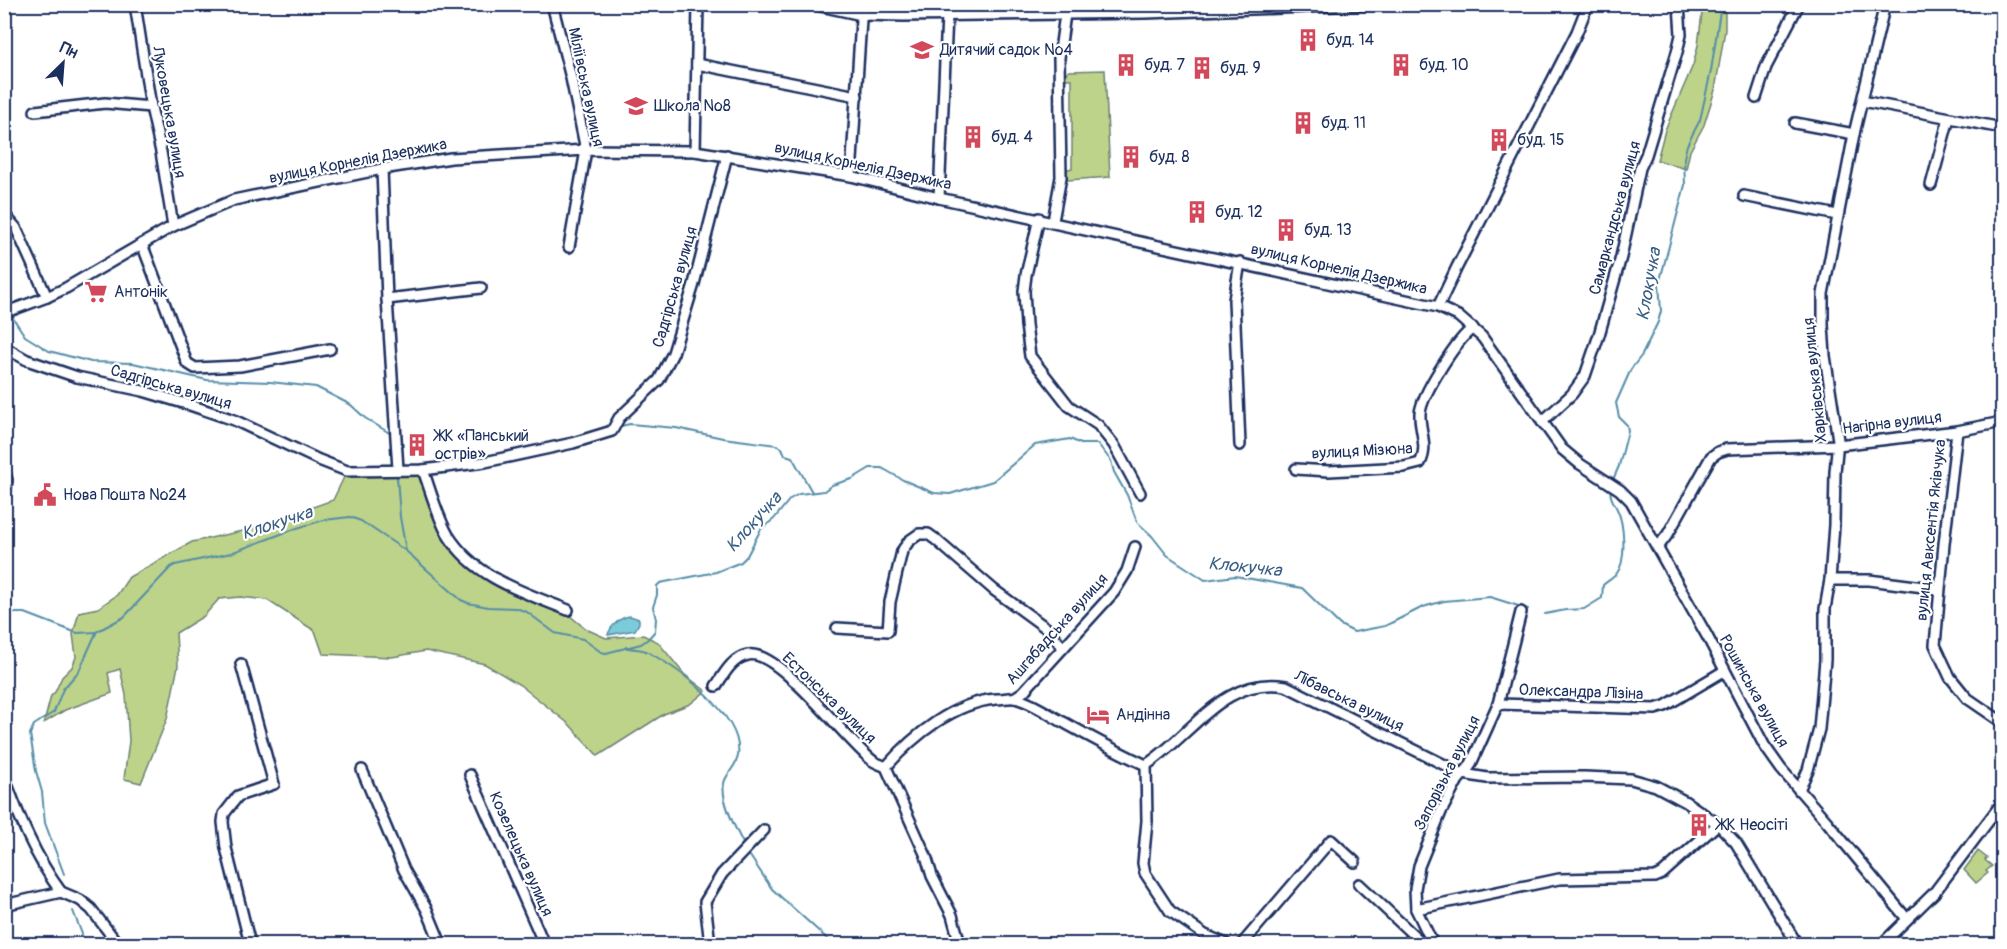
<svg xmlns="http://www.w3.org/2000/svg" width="2007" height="949" viewBox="0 0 2007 949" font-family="Pangolin,sans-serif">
<rect width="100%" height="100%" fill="#fff"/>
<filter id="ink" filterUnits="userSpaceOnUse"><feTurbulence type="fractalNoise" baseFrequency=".0167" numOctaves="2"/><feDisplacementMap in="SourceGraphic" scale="12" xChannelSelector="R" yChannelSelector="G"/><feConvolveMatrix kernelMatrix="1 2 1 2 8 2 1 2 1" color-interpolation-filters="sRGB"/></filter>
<g filter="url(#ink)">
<g fill="#bdd38a" stroke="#6c8174" stroke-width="1.5">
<polygon points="1703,5 1725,5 1725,30 1715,90 1704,125 1690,151 1686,169 1657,160 1665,130 1693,65 1698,45"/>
<polygon points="1105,70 1110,177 1068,180 1065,178 1065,170 1072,168 1072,79 1065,79 1066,73 1069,71"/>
<polygon points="423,469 448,533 489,575 570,609 569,615 586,629 606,638 643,635 658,642 684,674 706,691 690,704 664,714 598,756 569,724 520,685 485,664 426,651 392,657 323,654 315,631 267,600 240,597 219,599 204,616 176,633 178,666 167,719 141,783 124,779 129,741 126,695 120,669 108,673 112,693 65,710 44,723 51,696 55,692 62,677 72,667 76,657 73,634 79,612 98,608 117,595 129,577 192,542 247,530 333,500 347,471"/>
<polygon points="1978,851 1987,858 1985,860 1992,866 1986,871 1988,873 1976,883 1964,870"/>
</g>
<path fill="#7ccbd9" stroke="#558da8" stroke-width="1.5" d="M630 616 639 619V623L635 630 608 635C610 626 621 617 630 616Z"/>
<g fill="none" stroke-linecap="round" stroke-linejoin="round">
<g stroke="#558da8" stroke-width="2">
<polyline points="11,315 25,336 49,351 91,362 133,363 207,380 270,382 316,387 351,405 365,418 391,434"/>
<polyline points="621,426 630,424 676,428 723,438 777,445 782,448 785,455 792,457 812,492"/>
<polyline points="397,477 400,517 406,551"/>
<polyline points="1612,482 1619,466 1628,431 1627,425 1619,417 1616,403 1631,369 1642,355 1658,322 1661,311 1659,284 1685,185 1684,158 1687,145 1700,120 1711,71 1721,4"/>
<polyline points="4,613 25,613 77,633 96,632 124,617 171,567 175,565 231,553 297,528 324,520 350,517 361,521 406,551 461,600 468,603 488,607 516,608 527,612 555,633 583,639 601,652 606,653 641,644 648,639 655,631 656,619 653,607 657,595 657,586 660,583 716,572 741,562 747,556 761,529 774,519 790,499 799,494 824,491 832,485 852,479 870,468 882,468 903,480 934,493 950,494 993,481 1035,445 1070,439 1081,444 1098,444 1111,461 1114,472 1127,495 1137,522 1152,536 1167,555 1205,580 1235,576 1302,588 1340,625 1354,632 1385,626 1423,607 1444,601 1490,597 1528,609"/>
<path d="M1545 614 1566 610 1584 609 1602 598 1603 585C1607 581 1614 578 1617 573 1627 560 1624 523 1617 509 1613 501 1609 497 1611 487"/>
<path d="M626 647C633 650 641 648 648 652 679 669 744 716 738 756 736 766 729 771 725 780 718 796 736 830 744 845"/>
<polyline points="748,853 772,889 833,944"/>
<polyline points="64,874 45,823 42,792 36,771 30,734 34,725 54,712 63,689 79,671 96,633"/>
<polyline points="73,911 82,934 83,944"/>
</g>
<g stroke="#1b2f5e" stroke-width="14">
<g id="minor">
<polyline points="135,4 151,107 161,152 173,226"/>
<polyline points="552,4 571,78 586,150 569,247"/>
<polyline points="811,4 862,15 903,16 1146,13 1388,4"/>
<polyline points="697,64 857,96"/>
<polyline points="1756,98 1766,67 1799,4"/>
<polyline points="1862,101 2002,128"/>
<polyline points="35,111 105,103 151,107"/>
<polyline points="1795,123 1854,134"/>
<polyline points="695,151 698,4"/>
<polyline points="382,169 387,299 481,288"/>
<polyline points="851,176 862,4"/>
<polyline points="1931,185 1949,118"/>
<polyline points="1744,196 1837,215"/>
<polyline points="939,198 947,15"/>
<polyline points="4,214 16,228 47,297"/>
<polyline points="1039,218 1026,275 1024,291 1026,325 1030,356 1069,406 1098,425 1114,445 1140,493"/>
<polyline points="1053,221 1061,177 1059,58 1065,14"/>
<polyline points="142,244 187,363 195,368 240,366 330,349"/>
<polyline points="1240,262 1234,300 1240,445"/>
<polyline points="387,299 398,469"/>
<polyline points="1438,307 1457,267 1577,32 1588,4"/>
<polyline points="4,313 47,297 66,288 173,226 234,200 382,169 451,158 586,150 695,151 851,176 939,198 1438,307 1458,316 1482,337 1562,449 1580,464 1620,490 1631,501 1707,636 1764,745 1781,769 1828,823 1907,919"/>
<polyline points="4,347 27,360 77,377 143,391 190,405 234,420 319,460 347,471 423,470 485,462 573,443 612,431 619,418 659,380 673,353 694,284 727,155"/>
<polyline points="1542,422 1572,394 1585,376 1599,335 1621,257 1640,168 1646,155 1677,52 1681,35 1679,4"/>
<polyline points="1957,431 1944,544 1935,645 1950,677 1967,698 2002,722"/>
<polyline points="4,469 7,480 4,502"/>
<path d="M1296 469 1329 471 1404 467 1420 463C1429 447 1419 430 1420 413 1422 394 1457 339 1473 328"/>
<path d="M423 470C430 489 438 518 448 535 475 578 523 592 568 610"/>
<polyline points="1658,547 1668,534 1711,457 1718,452 1727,449 1838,445 1957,431 2002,422"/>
<polyline points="1830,580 1869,580 1939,589"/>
<polyline points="837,628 888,631 890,602 902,551 909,541 919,534 928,534 935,539 994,590 1049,630 1063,648"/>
<polyline points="241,664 274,784 238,796 224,814 223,822 226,848 250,944"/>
<path d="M716 686C724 674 732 658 748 655 778 648 848 743 873 761 876 763 882 765 886 767L926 856 932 876 952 915 960 944"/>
<polyline points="1014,698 1023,692 1114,592 1127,571 1135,547"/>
<polyline points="1498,704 1655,709 1665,706 1724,671"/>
<polyline points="1146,765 1147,821 1143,863 1145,873 1170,911 1205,935 1226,944"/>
<path d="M886 767C913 736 954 702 997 699 1003 699 1010 697 1015 698 1031 702 1047 713 1061 721 1089 736 1117 752 1146 765 1192 735 1224 675 1286 686L1463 774 1487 778 1584 777 1631 779 1656 786 1686 802 1718 824 1736 843 1797 944"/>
<polyline points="362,770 404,870 427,910 441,944"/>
<polyline points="470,775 544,944"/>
<path d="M4 776C19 817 35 857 61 892"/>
<polyline points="1799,790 1808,770 1819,729 1825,660 1825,609 1830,580 1834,525 1835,472 1838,440 1825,356 1823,325 1823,294 1854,134 1885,4"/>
<polyline points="1359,884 1423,944"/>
<polyline points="61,892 80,900 91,909 118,944"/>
<polyline points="4,904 13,903 61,892"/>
<polyline points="1416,909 1559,879 1655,877 1662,874 1718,824"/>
<polyline points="710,944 705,902 722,874 764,830"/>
<polyline points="1242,944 1331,840 1355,862"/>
<polyline points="1433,944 1416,909 1415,889 1419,866 1441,812 1458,780 1470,766 1498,704 1521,612"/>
<polyline points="1882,944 1934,893 2002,803"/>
</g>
</g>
<use href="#minor" stroke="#fff" stroke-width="9"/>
</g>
</g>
<defs>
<g id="building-bare" transform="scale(1.8)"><path d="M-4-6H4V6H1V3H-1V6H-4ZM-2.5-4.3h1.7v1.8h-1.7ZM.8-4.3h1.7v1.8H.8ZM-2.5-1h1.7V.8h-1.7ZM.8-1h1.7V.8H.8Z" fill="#d1495b" stroke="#fff" stroke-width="2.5" paint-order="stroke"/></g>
<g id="school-bare" transform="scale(1.8)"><path d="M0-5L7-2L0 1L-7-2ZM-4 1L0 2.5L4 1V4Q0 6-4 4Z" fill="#d1495b" stroke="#fff" stroke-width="2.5" paint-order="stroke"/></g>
<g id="supermarket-bare" transform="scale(1.8)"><path d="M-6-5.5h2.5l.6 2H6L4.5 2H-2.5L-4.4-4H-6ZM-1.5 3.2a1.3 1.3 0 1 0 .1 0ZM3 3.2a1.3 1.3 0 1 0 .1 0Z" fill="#d1495b" stroke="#fff" stroke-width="2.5" paint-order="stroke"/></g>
<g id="civic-bare" transform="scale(1.8)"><path d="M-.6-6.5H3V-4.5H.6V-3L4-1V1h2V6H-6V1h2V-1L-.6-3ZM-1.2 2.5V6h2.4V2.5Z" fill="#d1495b" stroke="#fff" stroke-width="2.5" paint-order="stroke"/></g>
<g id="hotel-bare" transform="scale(1.8)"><path d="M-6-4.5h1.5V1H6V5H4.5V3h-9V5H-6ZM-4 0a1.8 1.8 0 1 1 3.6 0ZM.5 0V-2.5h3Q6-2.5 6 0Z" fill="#d1495b" stroke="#fff" stroke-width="2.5" paint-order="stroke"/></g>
</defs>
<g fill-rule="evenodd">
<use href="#building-bare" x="1308" y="40"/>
<use href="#school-bare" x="922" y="50"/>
<use href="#building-bare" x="1126" y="65"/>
<use href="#building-bare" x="1401" y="65"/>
<use href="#building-bare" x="1202" y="68"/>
<use href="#school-bare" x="636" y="106"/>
<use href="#building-bare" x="1303" y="123"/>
<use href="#building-bare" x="973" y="137"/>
<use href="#building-bare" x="1499" y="140"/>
<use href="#building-bare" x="1131" y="157"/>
<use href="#building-bare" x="1197" y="212"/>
<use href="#building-bare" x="1286" y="230"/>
<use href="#supermarket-bare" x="96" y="292"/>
<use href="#building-bare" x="417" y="445"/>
<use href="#civic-bare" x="45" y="495"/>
<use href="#hotel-bare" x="1098" y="715"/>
<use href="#building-bare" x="1699" y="825"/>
</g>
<g text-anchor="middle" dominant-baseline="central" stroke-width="4.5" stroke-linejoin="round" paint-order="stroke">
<g font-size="16" fill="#1b2f5e" stroke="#fff" text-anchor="start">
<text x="1326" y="40">буд. 14</text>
<text x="940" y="50">Дитячий садок №4</text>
<text x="1144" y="65">буд. 7</text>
<text x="1419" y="65">буд. 10</text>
<text x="1220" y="68">буд. 9</text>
<text x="654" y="106">Школа №8</text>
<text x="1321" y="123">буд. 11</text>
<text x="991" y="137">буд. 4</text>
<text x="1517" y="140">буд. 15</text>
<text x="1149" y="157">буд. 8</text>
<text x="1215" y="212">буд. 12</text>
<text x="1304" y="230">буд. 13</text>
<text x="114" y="292">Антонік</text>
<text x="435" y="436">ЖК «Панський<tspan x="435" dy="18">острів»</tspan></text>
<text x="63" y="495">Нова Пошта №24</text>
<text x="1116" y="715">Андінна</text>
<text x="1717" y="825">ЖК Неосіті</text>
</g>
<g font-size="16" fill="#1b2f5e" stroke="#fff">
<text transform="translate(586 87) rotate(78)">Міліївська вулиця</text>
<text transform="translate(169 112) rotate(80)">Луковецька вулиця</text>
<text transform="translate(358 161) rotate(-11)">вулиця Корнелія Дзержика</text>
<text transform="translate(863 166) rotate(12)">вулиця Корнелія Дзержика</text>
<text transform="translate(1615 218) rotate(-75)">Самаркандська вулиця</text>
<text transform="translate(1339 269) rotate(13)">вулиця Корнелія Дзержика</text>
<text transform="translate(675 287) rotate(-74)">Садгірська вулиця</text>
<text transform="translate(1815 380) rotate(-96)">Харківська вулиця</text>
<text transform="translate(171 387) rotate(16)">Садгірська вулиця</text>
<text transform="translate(1892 423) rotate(-7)">Нагірна вулиця</text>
<text transform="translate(1362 451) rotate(-3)">вулиця Мізюна</text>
<text transform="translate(1931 530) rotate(-84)">вулиця Авксентія Яківчука</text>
<text transform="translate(1057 629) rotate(-48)">Ашгабадська вулиця</text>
<text transform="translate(1754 691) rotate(61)">Рошинська вулиця</text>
<text transform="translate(1581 692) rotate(2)">Олександра Лізіна</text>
<text transform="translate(829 698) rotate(44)">Естонська вулиця</text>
<text transform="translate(1349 701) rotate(26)">Лібавська вулиця</text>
<text transform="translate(1447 773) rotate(-63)">Запорізька вулиця</text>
<text transform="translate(521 854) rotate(66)">Козелецька вулиця</text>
</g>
<g font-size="18" font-style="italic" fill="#385e83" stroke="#fff">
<text transform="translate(1649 284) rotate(-80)">Клокучка</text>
<text transform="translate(754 522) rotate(-48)">Клокучка</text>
<text transform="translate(277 523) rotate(-18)">Клокучка</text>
<text transform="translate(1245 567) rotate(6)">Клокучка</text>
</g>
</g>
<rect width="2007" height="949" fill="none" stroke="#fff" stroke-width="24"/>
<rect x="12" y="12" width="1983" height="925" fill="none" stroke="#1b2f5e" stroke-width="2" filter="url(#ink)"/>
<g transform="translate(63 63) rotate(25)" stroke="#ffffff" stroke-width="4.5" paint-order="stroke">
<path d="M0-4.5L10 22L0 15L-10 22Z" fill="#1b2f5e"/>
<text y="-9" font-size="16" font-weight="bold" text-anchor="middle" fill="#1b2f5e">Пн</text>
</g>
</svg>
